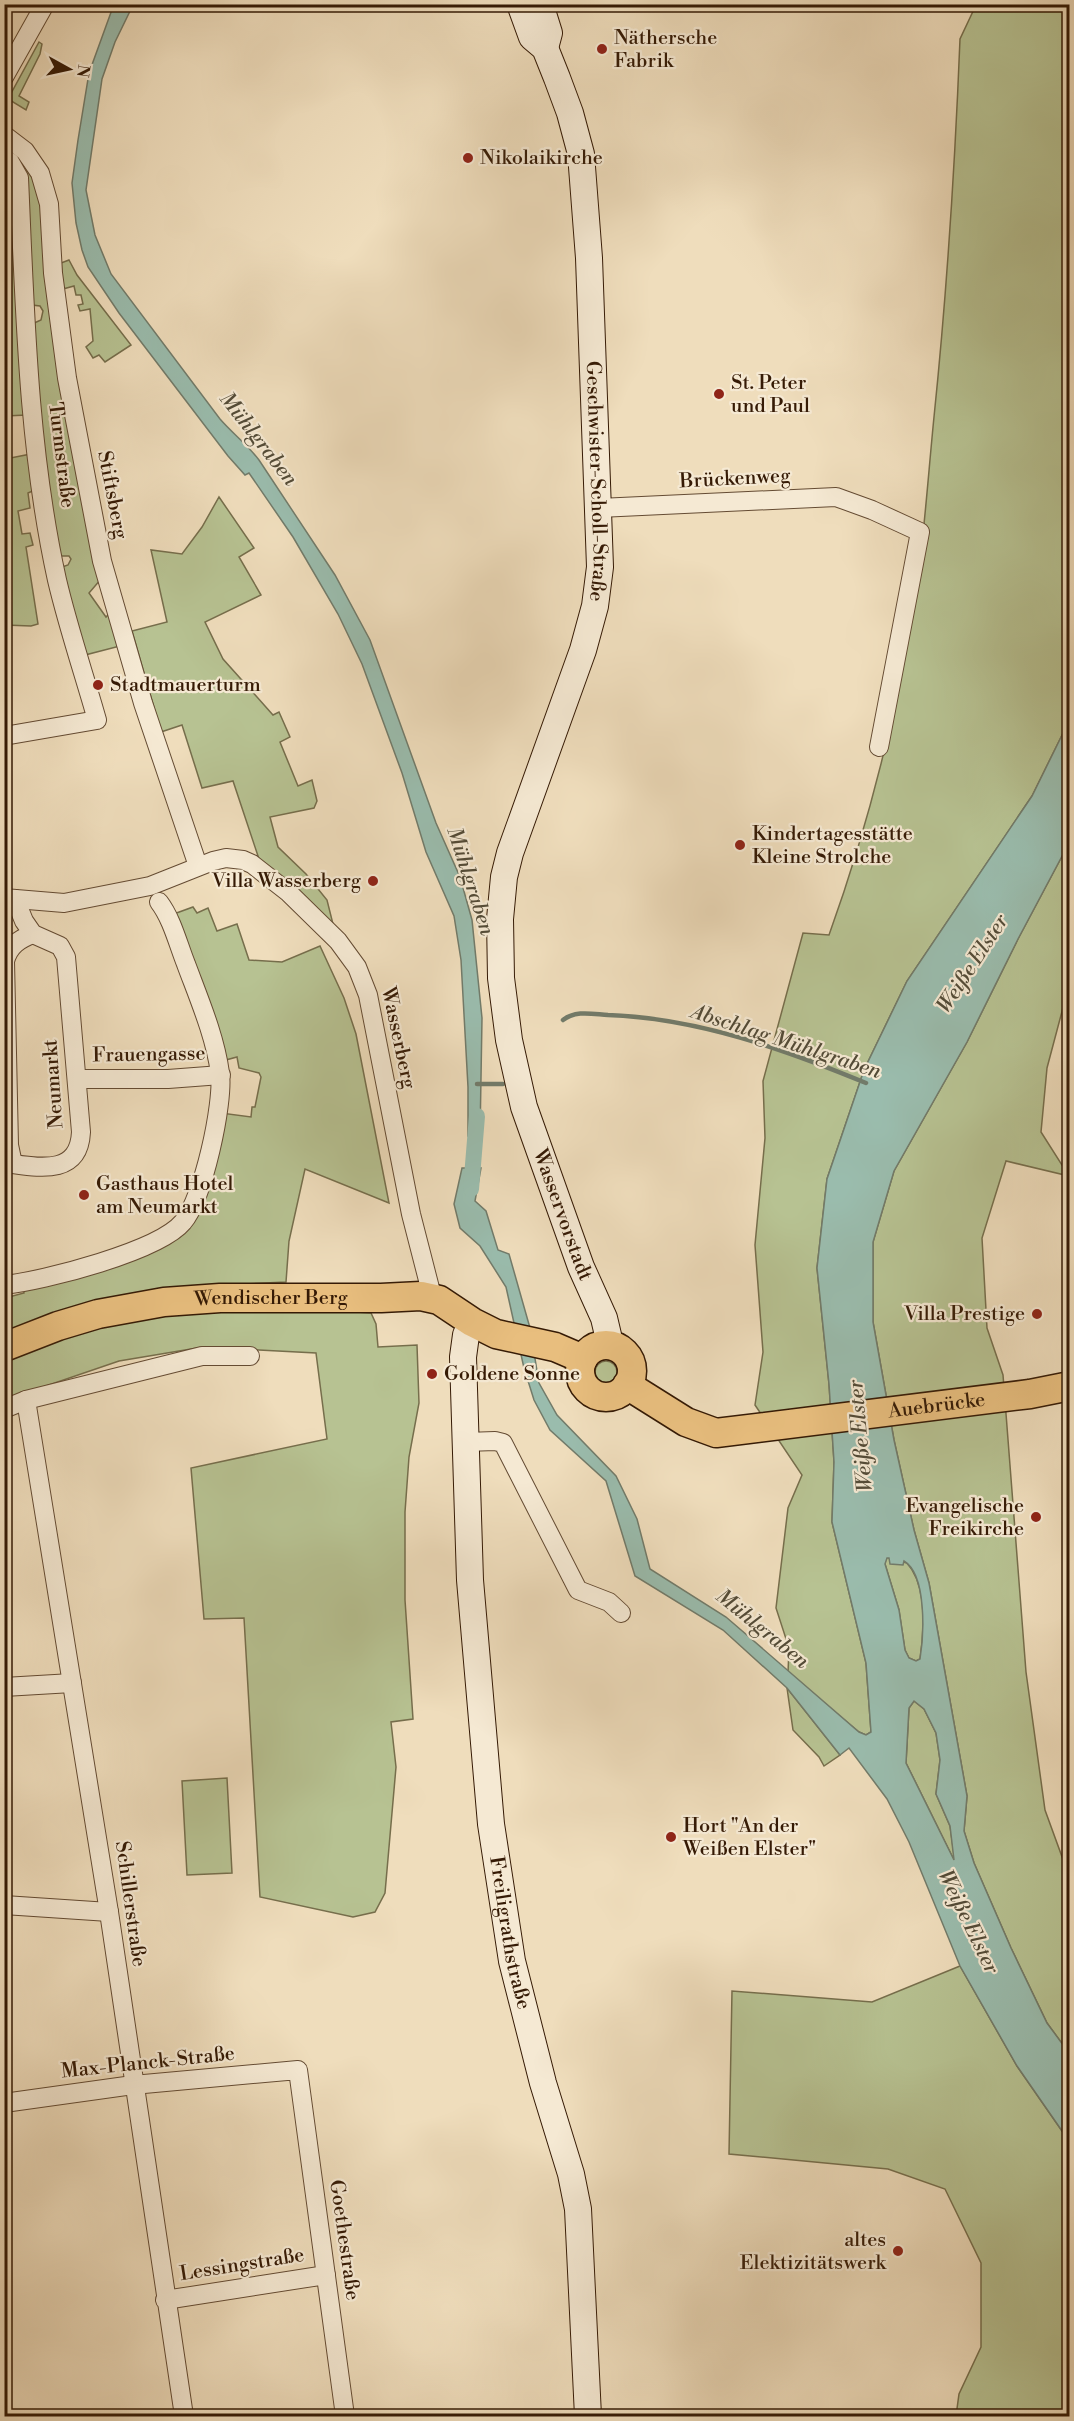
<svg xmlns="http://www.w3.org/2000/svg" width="1074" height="2421" viewBox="0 0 1074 2421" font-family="'Libre Bodoni',serif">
<rect width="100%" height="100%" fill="#efddbc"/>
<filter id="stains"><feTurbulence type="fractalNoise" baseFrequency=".00333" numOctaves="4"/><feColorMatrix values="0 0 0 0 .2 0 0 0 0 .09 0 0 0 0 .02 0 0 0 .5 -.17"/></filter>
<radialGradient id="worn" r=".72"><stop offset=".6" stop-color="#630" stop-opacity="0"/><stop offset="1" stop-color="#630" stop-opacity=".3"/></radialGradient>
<g fill="#b7c292" stroke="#766e4c" stroke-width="1.5">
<path d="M976 5H1069V721L1032 796 907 981 864 1070 827 1179 817 1268 829 1384 834 1462 832 1522 866 1663 871 1732 866 1735 859 1732 788 1673 789 1648 776 1608 788 1508 802 1475 755 1405 763 1352 755 1245 765 1138 763 1081 803 933 829 935C865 835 892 731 910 626 923 557 927 487 934 417 947 291 955 165 960 39Z"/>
<polygon points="39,42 42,44 40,54 19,96 29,102 26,110 8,99"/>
<polygon points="4,143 22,156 36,176 101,579 89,593 106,617 111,612 120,646 85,655 62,567 68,565 71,559 69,556 60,556 46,491 32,324 41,320 43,311 40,306 32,305 29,256 5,152"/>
<polygon points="4,222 18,223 27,415 5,416"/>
<polygon points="69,260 77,275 131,345 105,362 99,355 93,358 86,347 93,341 90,309 80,311 78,305 83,304 81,295 76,295 74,286 63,289 61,263"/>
<polygon points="31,454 37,489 28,493 30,508 18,511 22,534 30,533 33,545 26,547 38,624 31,626 5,625 5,459"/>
<polygon points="219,497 254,548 239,557 261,595 205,622 223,659 273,715 279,712 290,737 280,742 298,786 312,780 317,801 314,808 270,817 278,847 306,874 327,900 334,928 260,862 233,781 202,788 182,725 161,732 132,631 167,622 151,550 182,554 202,527"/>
<polygon points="1069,843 1069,985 1047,1068 1041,1132 1069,1176 1006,1161 982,1238 987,1328 1003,1375 1026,1672 1045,1810 1069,1876 1069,2053 1047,2023 1011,1948 974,1863 964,1831 967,1796 929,1583 914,1530 894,1440 873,1322 873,1242 894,1171 967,1042 1018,939"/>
<polygon points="193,907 197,913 208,908 217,931 237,924 249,960 282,962 320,946 344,998 356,1034 389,1203 305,1169 289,1241 286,1282 225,1285 5,1334 5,1298 24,1293 23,1287 181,1234 221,1113 251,1117 252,1107 255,1107 261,1077 259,1073 239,1068 237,1057 222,1061 171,915"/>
<polygon points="300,1308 371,1313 376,1324 378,1347 417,1345 419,1403 409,1457 405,1512 405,1600 413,1719 391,1722 396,1767 385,1893 375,1912 353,1917 260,1897 244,1618 204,1619 191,1468 327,1439 316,1353 203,1347 119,1361 5,1400 5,1357 27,1348 147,1314"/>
<circle cx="606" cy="1372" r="11"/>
<path d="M886 1557 907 1563C927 1585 924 1631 920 1659L916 1661 909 1658 905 1650 899 1610 885 1564Z"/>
<polygon points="787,1688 840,1755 824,1766 819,1757 793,1730"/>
<polygon points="914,1701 924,1709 936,1733 940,1760 936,1794 950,1826 955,1862 906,1763 909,1708"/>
<polygon points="227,1778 232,1873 187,1875 182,1781"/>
<polygon points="960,1966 1017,2066 1069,2141 1069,2416 956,2416 959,2394 981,2347 981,2263 945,2189 888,2169 729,2154 732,1991 872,2002"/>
<rect x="850" y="2414" width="88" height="2"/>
</g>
<g fill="#9abcad" stroke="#727b6a" stroke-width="1.5" fill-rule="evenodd">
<path d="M114 4 133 5 115 42 102 79 86 190 95 235 111 274 220 419C233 434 247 444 259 460L335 575 370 640 436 823 460 877 472 920 482 1018 480 1136H468V1087L461 960 454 916 426 852 402 773 362 664 338 614 293 537 249 473 245 475 228 456 119 313 88 267 82 250 76 223 72 183 78 140 89 73Z"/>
<path d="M1069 721V843L1018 939 967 1042 894 1171 873 1242V1322L894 1440 914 1530 929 1583 967 1796 964 1831 974 1863 1011 1948 1047 2023 1069 2053V2141L1017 2066 960 1966 909 1842 887 1799 849 1748 840 1755 787 1688 723 1630 635 1576 606 1481 550 1430 534 1400 524 1368 506 1287 480 1246 460 1228 454 1204 462 1168H481L475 1201 486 1211 498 1250 509 1254 530 1328 539 1383 557 1415 616 1476 637 1519 650 1569 726 1617 859 1732 866 1735 871 1732 866 1663 832 1522 834 1462 829 1384 817 1268 827 1179 864 1070 907 981 1032 796ZM887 1558H889L890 1564 903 1565 904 1561C927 1575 924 1635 920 1659L916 1661 909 1658 905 1650 899 1610 885 1564ZM914 1701 924 1709 936 1733 940 1760 936 1794 950 1826 954 1860 906 1763 909 1708Z"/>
</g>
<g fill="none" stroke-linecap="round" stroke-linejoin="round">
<g stroke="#727b6a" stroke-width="4.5">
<path d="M563 1020C576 1010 592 1014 608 1015 696 1018 784 1049 866 1083"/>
<polyline points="477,1084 503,1084"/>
</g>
<polyline stroke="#9abcad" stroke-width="16" points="471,1189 477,1116"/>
<g stroke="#644b33" stroke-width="20">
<g id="street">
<polyline points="4,77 45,4"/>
<polyline points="4,135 25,151 40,173 49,204 53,273 67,378 102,561 143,703 198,866"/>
<path d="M4 158 10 162 19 178C25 313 28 449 57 580 68 627 84 674 97 720L4 736"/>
<polyline points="599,508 836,497 872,510 920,532 879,747"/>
<polyline points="4,898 64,903 150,886 213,861 226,858 243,860 252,864 289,893 338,941 357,967 368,995 411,1214 430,1288 430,1298"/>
<polyline points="78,1079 168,1079 221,1075"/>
<path d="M13 1164C42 1168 79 1174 81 1132L66 957 60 946 33 934 24 921 15 899"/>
<path d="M13 1164 9 1145 5 961C9 946 19 939 33 934"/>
<path d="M4 1285C44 1281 159 1251 183 1222 203 1199 224 1103 220 1073 215 1036 199 999 186 964 178 944 172 919 159 902"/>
<polyline points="26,1400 109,1912 184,2416"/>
<polyline points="4,1409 26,1400 202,1356 250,1356"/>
<polyline points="466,1442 495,1441 503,1443 578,1590 609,1602 621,1613"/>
<polyline points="4,1687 72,1683"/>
<polyline points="4,1905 109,1912"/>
<polyline points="4,2103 133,2085 298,2070 345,2416"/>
<polyline points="165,2300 326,2275"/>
</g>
</g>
<g stroke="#351a05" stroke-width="28">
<g id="secondary">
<path id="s1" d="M520 4 532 37 545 48 557 78 570 113 581 154 589 258 600 567 595 606 583 650 510 853 504 877 500 919 501 978 509 1040 524 1107 581 1267 604 1318 608 1335 607 1345"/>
<polyline points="540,4 549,33 545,48"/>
<path id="s2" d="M472 1322 466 1335 463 1357 470 1580 491 1824 512 1961 543 2083 571 2174 578 2209 588 2416"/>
</g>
</g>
<g stroke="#351a05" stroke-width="31">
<g id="primary">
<circle cx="606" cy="1371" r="26"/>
<path id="s3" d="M4 1347 58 1326 98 1314 164 1302 220 1298H381L421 1296 439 1300 472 1322 496 1334 555 1347 583 1359"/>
<path id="s4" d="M627 1385 686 1422 716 1433 1030 1394 1070 1386"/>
</g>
</g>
<use href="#street" stroke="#f5e9d3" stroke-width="18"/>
<use href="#secondary" stroke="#f5e9d3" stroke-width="26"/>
<use href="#primary" stroke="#e8be7e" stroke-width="28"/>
</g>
<g fill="#8f2418" stroke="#f5e9d3" stroke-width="2">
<circle cx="602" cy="49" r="6"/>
<circle cx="468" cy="158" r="6"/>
<circle cx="719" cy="394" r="6"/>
<circle cx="98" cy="685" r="6"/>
<circle cx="740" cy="845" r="6"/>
<circle cx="373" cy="881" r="6"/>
<circle cx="84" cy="1195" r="6"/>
<circle cx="1037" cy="1314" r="6"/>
<circle cx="432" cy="1374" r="6"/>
<circle cx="1036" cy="1517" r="6"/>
<circle cx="671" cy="1837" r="6"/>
<circle cx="898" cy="2251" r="6"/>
</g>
<g text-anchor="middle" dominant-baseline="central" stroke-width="4.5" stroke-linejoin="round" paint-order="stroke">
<g font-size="20" fill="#351a05" stroke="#f5e9d3" text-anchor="start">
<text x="614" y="38">Näthersche<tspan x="614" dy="23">Fabrik</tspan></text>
<text x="480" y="158">Nikolaikirche</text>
<text x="731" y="383">St. Peter<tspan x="731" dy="23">und Paul</tspan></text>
<text x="110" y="685">Stadtmauerturm</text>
<text x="752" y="834">Kindertagesstätte<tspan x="752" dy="23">Kleine Strolche</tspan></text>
<text x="361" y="881" text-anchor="end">Villa Wasserberg</text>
<text x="96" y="1184">Gasthaus Hotel<tspan x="96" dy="23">am Neumarkt</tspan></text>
<text x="1025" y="1314" text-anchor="end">Villa Prestige</text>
<text x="444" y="1374">Goldene Sonne</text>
<text x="1024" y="1506" text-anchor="end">Evangelische<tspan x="1024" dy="23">Freikirche</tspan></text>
<text x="683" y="1826">Hort "An der<tspan x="683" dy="23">Weißen Elster"</tspan></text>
<text x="886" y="2240" text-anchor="end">altes<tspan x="886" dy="23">Elektizitätswerk</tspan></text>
</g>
<g font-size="20" fill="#351a05" stroke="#f5e9d3">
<text transform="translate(61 455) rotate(83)">Turmstraße</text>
<text transform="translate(735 479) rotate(-3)">Brückenweg</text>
<text stroke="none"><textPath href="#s1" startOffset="492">Geschwister-Scholl-Straße</textPath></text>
<text transform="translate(112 495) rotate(79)">Stiftsberg</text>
<text transform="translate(398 1038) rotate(78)">Wasserberg</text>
<text transform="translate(149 1055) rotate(-1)">Frauengasse</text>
<text transform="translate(54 1084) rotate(-94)">Neumarkt</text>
<text stroke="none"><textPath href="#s1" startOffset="1250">Wasservorstadt</textPath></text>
<text stroke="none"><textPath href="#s3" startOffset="274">Wendischer Berg</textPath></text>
<text stroke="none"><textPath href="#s4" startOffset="324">Auebrücke</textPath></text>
<text transform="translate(130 1904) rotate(82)">Schillerstraße</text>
<text stroke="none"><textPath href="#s2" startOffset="615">Freiligrathstraße</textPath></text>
<text transform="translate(148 2063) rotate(-6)">Max-Planck-Straße</text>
<text transform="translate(344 2240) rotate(82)">Goethestraße</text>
<text transform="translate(242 2265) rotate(-9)">Lessingstraße</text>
</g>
<g font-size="21" font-style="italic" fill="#534b37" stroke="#f5e9d3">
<text transform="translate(258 439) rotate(52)">Mühlgraben</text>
<text transform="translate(470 881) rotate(72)">Mühlgraben</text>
<text transform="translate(973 964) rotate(-57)">Weiße Elster</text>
<text transform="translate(786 1042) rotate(18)">Abschlag Mühlgraben</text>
<text transform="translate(861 1436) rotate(-95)">Weiße Elster</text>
<text transform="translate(762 1629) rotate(39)">Mühlgraben</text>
<text transform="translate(968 1922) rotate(64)">Weiße Elster</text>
</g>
</g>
<rect width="1074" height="2421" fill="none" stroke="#efddbc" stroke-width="24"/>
<rect x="6" y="6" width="1062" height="2409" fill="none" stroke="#351a05" stroke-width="3"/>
<rect x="12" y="12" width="1050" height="2397" fill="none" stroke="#351a05" stroke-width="1.5"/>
<g transform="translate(69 69) rotate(98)" stroke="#f5e9d3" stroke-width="4.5" paint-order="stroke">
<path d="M0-4.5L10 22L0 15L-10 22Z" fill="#351a05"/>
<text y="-9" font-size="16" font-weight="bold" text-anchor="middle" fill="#351a05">N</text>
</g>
<rect width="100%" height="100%" filter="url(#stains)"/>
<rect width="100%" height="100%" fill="url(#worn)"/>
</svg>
